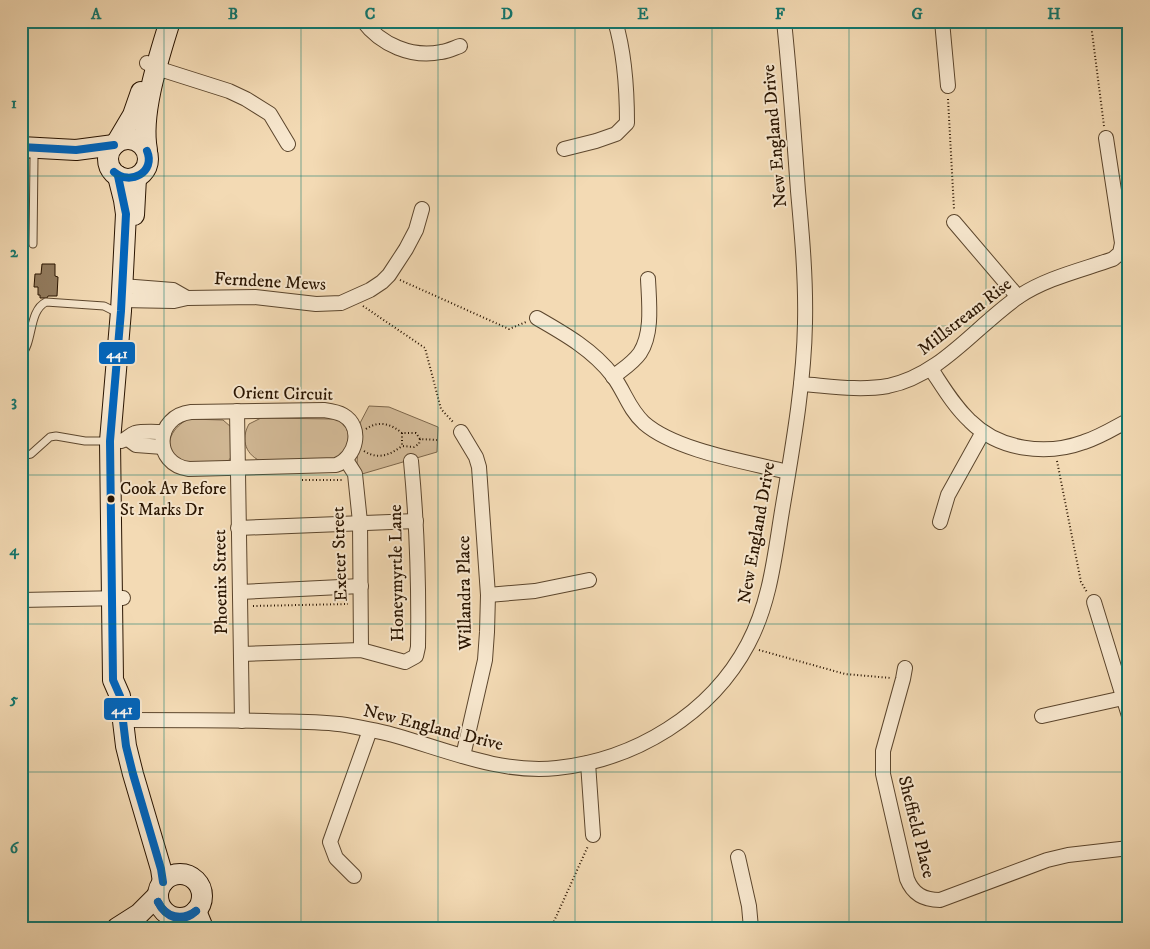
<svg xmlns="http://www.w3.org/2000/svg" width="1150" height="949" viewBox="0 0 1150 949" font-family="'IM FELL DW Pica',serif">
<rect width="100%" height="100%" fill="#f3dab4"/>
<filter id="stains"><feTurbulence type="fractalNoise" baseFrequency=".004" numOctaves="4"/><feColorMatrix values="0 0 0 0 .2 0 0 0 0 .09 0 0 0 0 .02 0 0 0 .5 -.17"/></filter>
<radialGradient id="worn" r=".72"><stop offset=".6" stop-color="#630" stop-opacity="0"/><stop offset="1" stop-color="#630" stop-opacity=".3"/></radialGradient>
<g fill="#d1b895" stroke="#7d664a">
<polygon points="369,406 389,407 438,427 437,452 362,474 357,463 359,425"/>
<path d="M261 418 334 419C346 422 347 429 350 440L342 459 263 462C246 456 240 440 249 424Z"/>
<path d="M189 419 223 420 231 427C231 435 235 450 231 457 225 471 188 466 178 459 160 446 174 425 189 419Z"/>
</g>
<polygon fill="#927b5e" stroke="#291400" points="42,264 55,264 55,276 58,277 57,296 48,296 47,298 40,298 40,295 38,295 38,287 34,287 35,274 41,274"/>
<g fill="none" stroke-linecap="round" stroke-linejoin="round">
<g stroke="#5c462d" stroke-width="9">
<g id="lane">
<polyline points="33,244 34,158"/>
<path d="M21 355C34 342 28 311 46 302L104 306 114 311H119"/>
<polyline points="21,456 31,454 50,437 56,436 85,441 109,441"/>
</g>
</g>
<g stroke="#5c462d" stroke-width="16">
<g id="street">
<path d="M363 21C381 45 412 58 441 52 448 51 454 48 460 46"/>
<polyline points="942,21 948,86"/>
<polyline points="147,63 166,71 229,91 246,99 270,114 288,144"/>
<path d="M564 149 596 141 616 134 627 123C627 89 625 54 615 21"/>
<polyline points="954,222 1018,297"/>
<polyline points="122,286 173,290 187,298"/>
<polyline points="121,300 174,301 187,298 255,297 316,304 341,303 370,290 382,282 389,275 406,249 416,230 422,209"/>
<path d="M537 318C565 334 593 350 613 376 625 392 628 408 644 423 676 451 748 462 788 472"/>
<path d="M931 369C943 387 954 406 970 421 999 450 1046 456 1084 442 1100 437 1114 428 1129 420"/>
<path d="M613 377C623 369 633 363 640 353 653 333 649 302 648 279"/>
<path d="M801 384C829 386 859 391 888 386 941 375 975 327 1018 297 1046 278 1082 270 1113 259L1120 253 1122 243 1106 138"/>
<path d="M324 410C331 411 338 412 343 415 364 427 356 458 336 465L189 469C152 464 155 416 191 412Z"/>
<polyline points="237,411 242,721"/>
<polyline points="461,432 476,457 479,467 488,595 487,632 485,660 463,756"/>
<polyline points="128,439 136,445 163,447"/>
<path d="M121 441C128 439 129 435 135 433 143 431 155 432 164 432"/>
<polyline points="346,460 355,474 360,522 361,650"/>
<polyline points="940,522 948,495 983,432"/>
<polyline points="238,528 416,521"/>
<polyline points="240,592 361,586"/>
<polyline points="488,595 535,591 589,580"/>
<polyline points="21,600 123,598"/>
<polyline points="1094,602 1129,716"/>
<path d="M241 654 361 650 405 662 416 656 418 647C419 585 417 524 411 461"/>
<path d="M905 668 903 679 883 751V774L907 879C913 894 923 900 940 900L1047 860 1068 855 1129 848"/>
<polyline points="1042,716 1123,698"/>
<path d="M123 720C171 720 219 720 267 721 293 722 320 721 346 725 363 728 380 731 397 736 449 751 502 774 557 768 635 760 711 714 748 644 771 601 775 552 783 505 793 445 804 383 805 323 806 279 802 235 798 191 794 135 790 78 784 21"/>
<polyline points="588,763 593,835"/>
<polyline points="738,857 749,906 751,928"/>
<polyline points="354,876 336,858 330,842 370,730"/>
</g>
</g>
<g stroke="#291400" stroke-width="22">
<g id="secondary">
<circle cx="128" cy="159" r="20"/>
<polyline points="117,142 133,115 141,92"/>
<polyline points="21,147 76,150 114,145"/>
<path d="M147 150C140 113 159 57 170 21"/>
<polyline points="118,176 124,200 126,214 121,311 110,441 113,680 120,696 126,746 133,774 161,869 163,882"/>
<polyline points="134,215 136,178"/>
<circle cx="180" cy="896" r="22"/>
<polyline points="196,911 203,928"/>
<polyline points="117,928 139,914 158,895"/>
</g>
</g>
<g stroke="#291400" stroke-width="2" stroke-dasharray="1 2.5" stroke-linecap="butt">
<polyline points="1093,21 1092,32 1104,126"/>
<polyline points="948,99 954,209"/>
<polyline points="400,280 509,329 526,322"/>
<polyline points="363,306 425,348 441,409 453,422"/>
<path d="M366 429C379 420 391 424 402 433"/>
<polyline points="420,439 419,444 414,447 402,446 402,433 416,433 420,439 437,440"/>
<path d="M364 451C378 460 390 455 402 446"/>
<polyline points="1057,461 1081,582 1087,592"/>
<polyline points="302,480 342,480"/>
<polyline points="253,606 348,604"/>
<polyline points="759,650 845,674 891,678"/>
<polyline points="551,928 588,846"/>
</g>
<use href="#lane" stroke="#f7e7ce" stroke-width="7"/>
<use href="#street" stroke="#f7e7ce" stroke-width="14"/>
<use href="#secondary" stroke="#f7e7ce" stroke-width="20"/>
<g stroke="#f7e7ce" stroke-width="11">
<g id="bus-1">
<polyline points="21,147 76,150 114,145"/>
<path d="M114 172C130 186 156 172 147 151"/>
<polyline points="118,176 126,214 121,311 110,441 113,680 120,696 126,746 133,774 161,869 163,882"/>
<path d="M158 902C166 918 182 921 196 911"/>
<path d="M158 902C166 918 182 924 196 911"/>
</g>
</g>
<use href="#bus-1" stroke="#0065bd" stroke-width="8"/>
</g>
<path fill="none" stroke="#0f766e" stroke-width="1" stroke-opacity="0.55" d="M164 21V928M301 21V928M438 21V928M575 21V928M712 21V928M849 21V928M986 21V928M21 176H1129M21 326H1129M21 475H1129M21 624H1129M21 772H1129"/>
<circle fill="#291400" stroke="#f7e7ce" stroke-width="2" cx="111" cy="499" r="4.5"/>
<g text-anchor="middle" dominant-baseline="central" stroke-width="4" stroke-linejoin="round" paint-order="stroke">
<g font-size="17" fill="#291400" stroke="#f7e7ce" text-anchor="start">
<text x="120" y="489">Cook Av Before<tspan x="120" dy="21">St Marks Dr</tspan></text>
</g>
<g font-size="18" fill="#291400" stroke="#f7e7ce">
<text transform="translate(775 136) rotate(-95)">New England Drive</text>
<text transform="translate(270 282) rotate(3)">Ferndene Mews</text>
<text transform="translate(965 317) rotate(-38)">Millstream Rise</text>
<text transform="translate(283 394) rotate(1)">Orient Circuit</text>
<text transform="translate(757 533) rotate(-80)">New England Drive</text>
<text transform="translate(340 554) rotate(-92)">Exeter Street</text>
<text transform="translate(397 573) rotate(-91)">Honeymyrtle Lane</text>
<text transform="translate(221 582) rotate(-91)">Phoenix Street</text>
<text transform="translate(465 593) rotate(-91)">Willandra Place</text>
<text transform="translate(433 728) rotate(14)">New England Drive</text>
<text transform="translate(916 827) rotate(76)">Sheffield Place</text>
</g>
</g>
<g stroke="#f7e7ce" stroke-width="2">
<rect x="98" y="341" width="38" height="24" rx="5" fill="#0065bd"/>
<rect x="103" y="697" width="38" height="24" rx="5" fill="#0065bd"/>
</g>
<g font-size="14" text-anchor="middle" font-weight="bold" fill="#fff">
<text x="117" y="358">441</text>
<text x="122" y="714">441</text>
</g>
<rect width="1150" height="949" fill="none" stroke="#f3dab4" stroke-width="55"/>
<rect x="28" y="28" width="1094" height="894" fill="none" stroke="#0f766e" stroke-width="2"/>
<g font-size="16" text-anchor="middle" font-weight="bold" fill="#0f766e">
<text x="96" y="19">A</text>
<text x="233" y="19">B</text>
<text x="370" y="19">C</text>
<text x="507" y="19">D</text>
<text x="643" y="19">E</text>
<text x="780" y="19">F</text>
<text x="917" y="19">G</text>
<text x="1054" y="19">H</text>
<text x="14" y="108">1</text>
<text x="14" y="257">2</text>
<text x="14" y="406">3</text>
<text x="14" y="555">4</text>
<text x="14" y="704">5</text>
<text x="14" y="853">6</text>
</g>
<rect width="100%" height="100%" filter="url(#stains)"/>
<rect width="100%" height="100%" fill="url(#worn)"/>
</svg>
